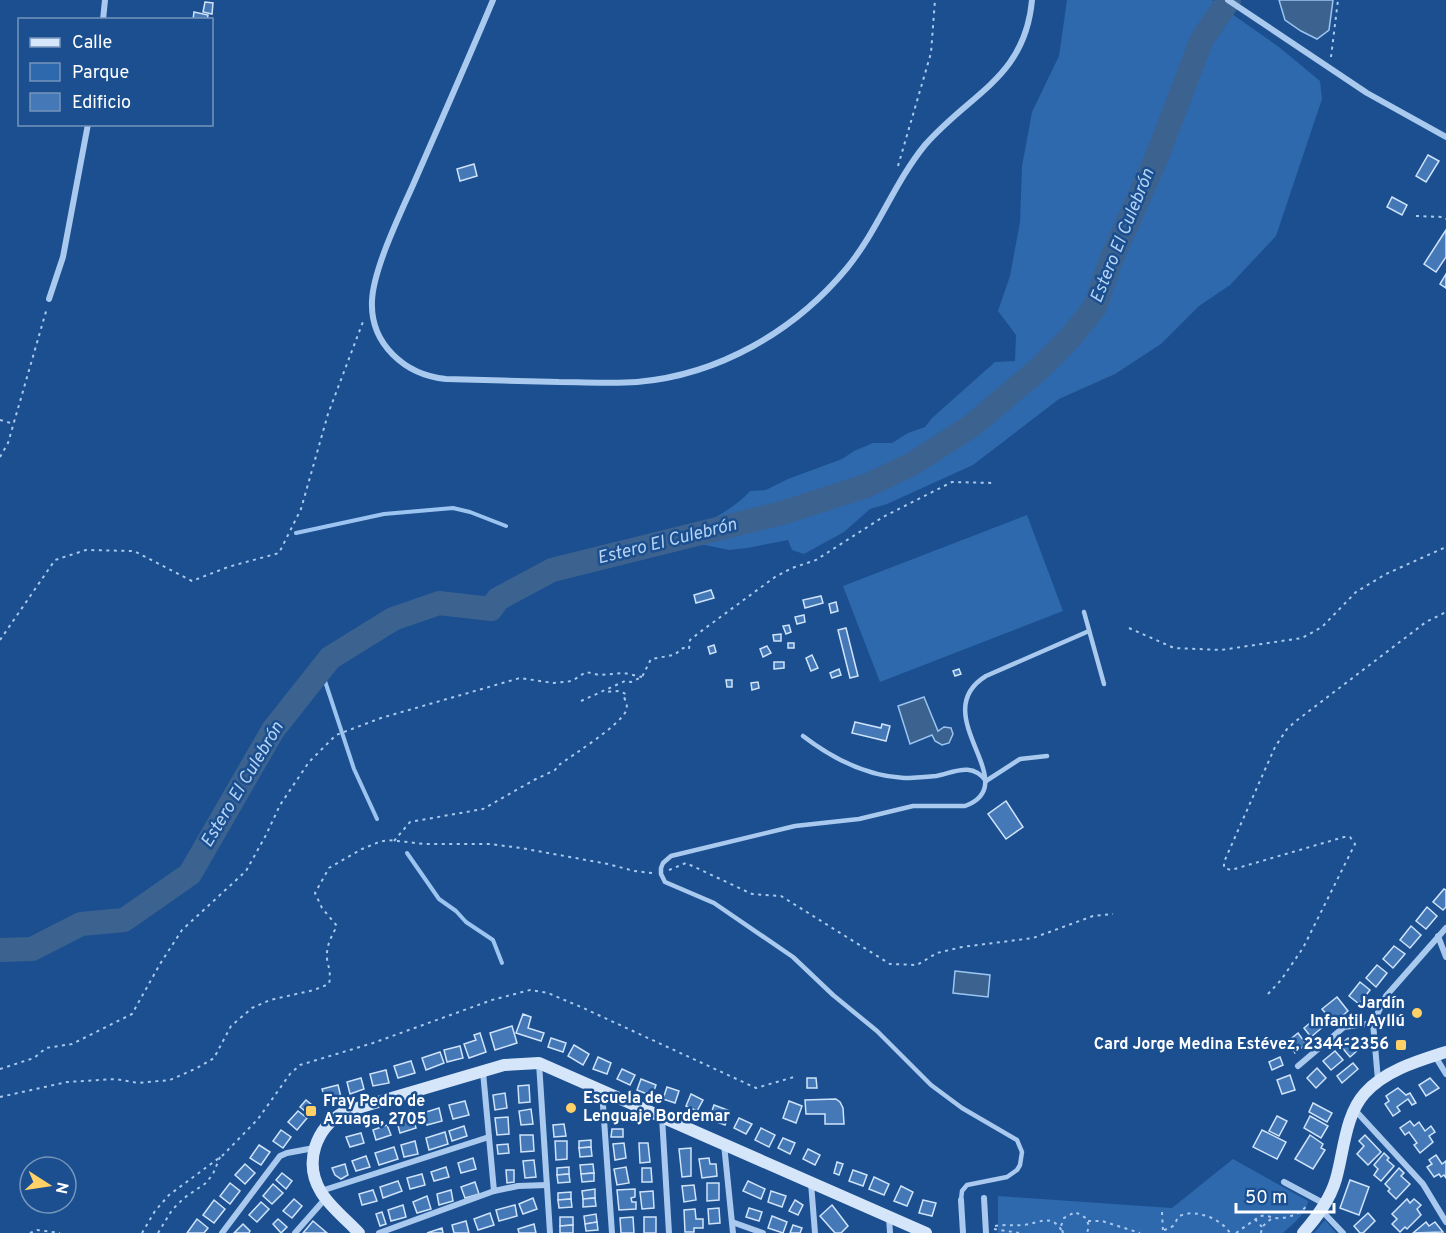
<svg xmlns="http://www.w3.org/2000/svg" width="1446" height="1233" viewBox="0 0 1446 1233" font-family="Overpass,sans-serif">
<rect width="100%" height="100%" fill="#1b4f8f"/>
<g fill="#2e69ad">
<path d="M1067 0H1212L1279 47 1320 81 1322 99 1276 236 1230 285 1199 306 1161 344 1115 374 1059 399 973 465 887 504 870 509 844 532 804 554 792 550 788 540 747 548 729 550 676 539C700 523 730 514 750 491L766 490 788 479 842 459 854 451 873 443H892L908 433 925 427 932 418 995 362 1015 361 1016 335 998 311 1010 276 1020 222 1022 166 1032 112 1059 56Z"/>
<polygon points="1027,515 1063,611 880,682 843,586"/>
<path d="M1233 1159 1308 1201C1307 1213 1292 1225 1283 1233H998V1196L1172 1208Z"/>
<polygon points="1325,1220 1336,1233 1314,1233"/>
</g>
<g fill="#3c6290" stroke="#9cc4f0" stroke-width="1.5">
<polygon points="1279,0 1333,0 1329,30 1317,39 1301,31 1285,20"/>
<polygon points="924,697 938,731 944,727 951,728 953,734 949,743 942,745 935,741 932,735 910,744 898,706"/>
<polygon points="955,971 990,975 988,997 953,993"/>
</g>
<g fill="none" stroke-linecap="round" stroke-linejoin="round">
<g stroke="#9cc4f0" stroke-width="4">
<polyline points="296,533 384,514 453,508 470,512 506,526"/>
<polyline points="321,669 354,769 377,819"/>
<polyline points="407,853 439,899 456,911 466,922 493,940 502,963"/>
</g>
<polyline stroke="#3c6290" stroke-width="24" points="0,950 32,949 81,924 124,920 190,874 273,730 330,658 393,619 439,603 491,609 498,599 552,570 782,513 866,486 912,464 970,427 1038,370 1070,338 1095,307 1111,260 1156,159 1202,39 1229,0"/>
</g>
<g fill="#4478b7" stroke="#cfe3fa" stroke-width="1.5">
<polygon points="205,2 213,3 212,14 203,12"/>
<polygon points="194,12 208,15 207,20 193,20"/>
<polygon points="1428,155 1439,161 1426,182 1416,176"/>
<polygon points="474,164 477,176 460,181 457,169"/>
<polygon points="1392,197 1407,205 1402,215 1387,207"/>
<polygon points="1446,230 1446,257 1436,272 1424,264"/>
<polygon points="1446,274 1446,288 1440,284"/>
<polygon points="711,590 714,598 696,603 694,595"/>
<polygon points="821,596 823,603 805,608 803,600"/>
<polygon points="836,602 838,611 831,613 829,604"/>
<polygon points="804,615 805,622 797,624 795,617"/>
<polygon points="789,625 791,632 786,634 783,626"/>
<polygon points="846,628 858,676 850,678 838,630"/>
<polygon points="781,634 781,641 774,641 773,635"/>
<rect x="788" y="643" width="6" height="5"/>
<polygon points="714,645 716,652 710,654 708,647"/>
<polygon points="767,646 771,653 763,657 760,649"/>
<polygon points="812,655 818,668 811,671 806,658"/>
<polygon points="774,662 784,662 784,668 774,669"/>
<polygon points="839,669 841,675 832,678 830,673"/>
<polygon points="959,669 961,674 955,676 953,671"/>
<polygon points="726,680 732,680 732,687 727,687"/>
<polygon points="758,682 759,688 752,690 751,683"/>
<polygon points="855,722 881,728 882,724 890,726 886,741 852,733"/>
<polygon points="1006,801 1023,827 1006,839 988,814"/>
<polygon points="1444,889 1446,890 1446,907 1443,910 1433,902"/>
<polygon points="1427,907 1437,916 1426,929 1416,921"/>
<polygon points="1411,926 1421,935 1410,948 1400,940"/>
<polygon points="1394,946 1405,954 1393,968 1383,959"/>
<polygon points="1377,965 1387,973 1376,987 1366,978"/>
<polygon points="1360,982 1370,990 1359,1004 1349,996"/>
<polygon points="1337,997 1348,1011 1334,1023 1322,1009"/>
<polygon points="523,1014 531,1017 528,1028 544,1033 541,1041 516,1033"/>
<polygon points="1317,1017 1324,1026 1311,1037 1304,1028"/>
<polygon points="512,1026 517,1043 495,1050 490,1033"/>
<polygon points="480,1033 486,1052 469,1058 464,1044 476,1040 474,1035"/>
<polygon points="1298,1033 1306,1044 1295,1053 1287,1042"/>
<polygon points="551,1038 566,1043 563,1052 548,1047"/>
<polygon points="1348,1038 1358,1050 1350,1057 1340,1045"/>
<polygon points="574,1045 589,1054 583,1065 568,1056"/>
<polygon points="460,1046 463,1058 447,1062 444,1050"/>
<polygon points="1335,1051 1343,1060 1331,1070 1323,1061"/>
<polygon points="440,1052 444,1063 426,1070 422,1058"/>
<polygon points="598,1057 611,1063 607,1074 593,1069"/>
<polygon points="1280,1057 1283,1065 1272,1070 1269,1062"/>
<polygon points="411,1061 415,1073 398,1078 394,1066"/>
<polygon points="1353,1063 1358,1069 1342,1083 1337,1076"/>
<polygon points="1317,1068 1326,1078 1316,1088 1307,1078"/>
<polygon points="622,1069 635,1075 630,1085 617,1079"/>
<polygon points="386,1070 389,1083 373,1086 370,1074"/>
<polygon points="1290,1075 1295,1090 1282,1094 1277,1080"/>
<polygon points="361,1078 364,1089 350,1094 347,1082"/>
<polygon points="807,1078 816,1078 817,1088 807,1088"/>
<polygon points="1430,1078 1439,1088 1426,1096 1419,1085"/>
<polygon points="641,1079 656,1085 652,1096 637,1090"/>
<polygon points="338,1085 341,1097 326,1101 322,1089"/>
<polygon points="529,1085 530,1102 519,1103 518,1086"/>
<polygon points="667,1087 679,1091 675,1103 663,1099"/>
<polygon points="1398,1088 1406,1095 1410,1093 1416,1103 1412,1105 1408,1099 1397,1107 1400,1111 1393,1116 1385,1104 1389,1101 1386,1096"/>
<polygon points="505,1093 507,1108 495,1110 493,1095"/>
<polygon points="691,1094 703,1100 697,1111 686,1106"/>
<polygon points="836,1099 840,1102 843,1108 844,1124 825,1124 825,1114 806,1114 805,1100"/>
<polygon points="306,1100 317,1109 311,1116 300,1107"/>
<polygon points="465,1101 469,1115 453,1119 449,1105"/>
<polygon points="789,1101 802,1106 796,1123 783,1118"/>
<polygon points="1313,1103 1332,1113 1327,1122 1309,1112"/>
<polygon points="714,1105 730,1111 725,1125 709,1119"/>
<polygon points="439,1108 442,1121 427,1125 423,1113"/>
<polygon points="531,1109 533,1124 521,1125 519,1111"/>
<polygon points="298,1111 307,1118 297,1130 288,1122"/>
<polygon points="1277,1116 1287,1121 1279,1136 1269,1131"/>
<polygon points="1310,1116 1328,1126 1321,1138 1304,1128"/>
<polygon points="413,1117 416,1128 400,1133 397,1122"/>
<polygon points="508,1117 509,1134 497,1135 495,1118"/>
<polygon points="739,1118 752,1124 746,1134 734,1128"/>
<polygon points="1410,1121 1414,1126 1419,1122 1425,1131 1431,1126 1435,1132 1429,1136 1433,1142 1420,1153 1414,1145 1417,1143 1409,1132 1405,1135 1400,1128"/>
<polygon points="564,1124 566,1136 554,1137 553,1125"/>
<polygon points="387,1125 391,1135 376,1140 373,1130"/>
<polygon points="464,1126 467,1136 452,1141 449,1131"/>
<polygon points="761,1128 775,1135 769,1147 755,1140"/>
<polygon points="612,1129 623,1129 623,1137 611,1137"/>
<polygon points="281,1130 291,1137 283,1148 273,1141"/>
<polygon points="1262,1130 1286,1142 1277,1159 1253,1147"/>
<polygon points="445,1132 448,1144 429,1150 426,1138"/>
<polygon points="361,1133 364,1143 350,1147 346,1137"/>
<polygon points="520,1135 533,1135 534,1151 521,1152"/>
<polygon points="1310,1135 1323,1144 1321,1148 1325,1150 1313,1169 1295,1159"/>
<polygon points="1365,1135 1381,1152 1368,1165 1357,1154 1364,1146 1359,1141"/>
<polygon points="783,1138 795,1143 790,1154 778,1148"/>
<polygon points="591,1140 591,1147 579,1148 579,1141"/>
<polygon points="415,1141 418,1154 404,1157 401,1145"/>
<polygon points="555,1141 567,1141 567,1159 556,1160"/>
<polygon points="624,1143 626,1158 615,1160 613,1144"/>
<polygon points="639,1143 648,1143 650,1162 640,1163"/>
<polygon points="508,1144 509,1153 498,1154 497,1145"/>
<polygon points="259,1145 270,1152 261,1165 250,1158"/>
<polygon points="394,1147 398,1159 379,1165 375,1153"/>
<polygon points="591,1147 592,1156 580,1157 579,1148"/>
<polygon points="691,1148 691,1176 682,1177 679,1149"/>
<polygon points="808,1149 820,1155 815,1165 803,1159"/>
<polygon points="1384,1153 1389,1158 1387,1160 1394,1166 1381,1181 1374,1175 1378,1169 1374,1165"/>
<polygon points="1436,1155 1442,1164 1446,1161 1446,1178 1444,1175 1441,1177 1439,1174 1434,1177 1427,1167 1432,1164 1429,1160"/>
<polygon points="366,1156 370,1167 356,1171 352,1161"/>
<polygon points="473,1158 476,1169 461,1173 458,1163"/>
<polygon points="709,1158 710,1164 716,1164 717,1176 702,1178 699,1159"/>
<polygon points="534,1160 536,1177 525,1178 523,1161"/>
<polygon points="837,1162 843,1164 839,1175 834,1173"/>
<polygon points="245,1164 255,1173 245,1184 235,1175"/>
<polygon points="345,1164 348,1175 341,1179 335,1175 332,1168"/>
<polygon points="593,1164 594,1173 581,1174 580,1165"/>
<polygon points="446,1167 449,1177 434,1181 431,1172"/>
<polygon points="569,1167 569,1174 557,1175 557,1168"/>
<polygon points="626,1167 629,1183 617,1185 614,1169"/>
<polygon points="642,1168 651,1168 652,1182 642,1182"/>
<polygon points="1399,1168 1404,1173 1401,1176 1410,1184 1396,1199 1388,1191 1390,1189 1385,1184"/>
<polygon points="506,1170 514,1170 514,1182 507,1183"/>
<polygon points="853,1170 867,1175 863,1186 849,1181"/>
<polygon points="282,1173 292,1181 286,1189 276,1180"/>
<polygon points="594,1173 594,1181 582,1182 581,1174"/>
<polygon points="422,1174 425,1185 410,1189 407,1178"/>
<polygon points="569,1174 570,1182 558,1183 557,1175"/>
<polygon points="874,1177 889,1184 884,1195 869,1189"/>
<polygon points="1350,1180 1369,1187 1359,1215 1340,1208"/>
<polygon points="398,1181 402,1191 383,1198 380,1187"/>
<polygon points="748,1181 765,1189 761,1199 743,1191"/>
<polygon points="475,1182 479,1194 465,1198 461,1187"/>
<polygon points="230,1183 240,1191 230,1204 220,1196"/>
<polygon points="707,1183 719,1183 719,1200 707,1201"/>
<polygon points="273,1184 283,1193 272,1204 263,1196"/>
<polygon points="694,1185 696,1200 684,1202 682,1186"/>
<polygon points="901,1186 913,1192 907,1206 894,1201"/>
<polygon points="595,1189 595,1198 583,1199 582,1191"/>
<polygon points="635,1189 635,1197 631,1198 632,1202 636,1202 636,1209 619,1210 617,1190"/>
<polygon points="373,1190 377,1201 362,1205 359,1194"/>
<polygon points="451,1190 453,1201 439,1205 437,1194"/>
<polygon points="653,1191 654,1208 642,1209 640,1192"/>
<polygon points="771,1191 786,1196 782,1207 768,1202"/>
<polygon points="571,1192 571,1199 558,1200 558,1193"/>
<polygon points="427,1196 431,1209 417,1213 413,1202"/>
<polygon points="533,1198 537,1209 523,1214 519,1204"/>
<polygon points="595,1198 596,1206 583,1207 583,1199"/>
<polygon points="294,1199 302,1206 292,1218 283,1211"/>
<polygon points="571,1199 572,1207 559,1208 558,1200"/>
<polygon points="1407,1199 1410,1203 1414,1199 1421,1205 1417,1209 1421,1215 1407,1229 1405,1227 1400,1232 1392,1224 1397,1219 1392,1214"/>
<polygon points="214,1200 225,1209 214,1223 203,1215"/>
<polygon points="795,1200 803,1205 798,1215 789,1211"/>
<polygon points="923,1200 936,1203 932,1216 919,1213"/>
<polygon points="261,1202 269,1209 257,1222 249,1215"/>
<polygon points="403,1205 406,1217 391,1221 388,1210"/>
<polygon points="515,1205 517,1216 499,1221 496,1210"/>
<polygon points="832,1205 848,1226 841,1233 835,1233 820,1216"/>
<polygon points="719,1208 720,1223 709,1224 708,1209"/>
<polygon points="749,1208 762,1212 759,1221 746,1217"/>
<polygon points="695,1209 696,1219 703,1219 703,1228 694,1228 694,1232 685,1232 684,1210"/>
<polygon points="382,1212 386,1224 380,1226 376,1214"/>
<polygon points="490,1213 494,1225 478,1230 474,1219"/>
<polygon points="1368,1213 1375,1221 1363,1233 1360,1233 1354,1226"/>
<polygon points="596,1214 597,1222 585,1224 584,1216"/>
<polygon points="772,1216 787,1222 783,1233 768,1228"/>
<polygon points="560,1217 573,1217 573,1225 560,1226"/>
<polygon points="633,1217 634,1233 621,1233 620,1218"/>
<rect x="644" y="1217" width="12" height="16"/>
<polygon points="197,1219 208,1228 204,1233 187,1233"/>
<polygon points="278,1219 287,1227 281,1233 273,1224"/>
<polygon points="313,1221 327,1233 303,1233"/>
<polygon points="466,1221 469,1233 454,1233 452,1225"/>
<polygon points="597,1222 598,1230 586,1231 585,1224"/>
<polygon points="1426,1222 1429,1226 1435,1222 1443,1232 1413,1233"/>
<polygon points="243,1224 250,1231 249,1233 234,1233"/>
<polygon points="534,1224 536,1233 519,1233 518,1229"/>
<polygon points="573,1225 573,1233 560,1233 560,1226"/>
<polygon points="793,1225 802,1228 800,1233 790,1233"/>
<polygon points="442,1228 443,1233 427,1233"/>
</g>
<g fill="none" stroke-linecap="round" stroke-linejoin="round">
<g stroke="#a9c9ee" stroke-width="2" stroke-dasharray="3 4.5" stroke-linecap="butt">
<polyline points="1331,57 1338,0"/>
<polyline points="898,166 931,53 935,0"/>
<polyline points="1416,216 1443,217 1446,219"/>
<polyline points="0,420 14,424"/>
<polyline points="0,457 8,443 47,308"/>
<polyline points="1129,628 1174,648 1221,650 1302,638 1322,627 1356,592 1386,574 1446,547"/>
<polyline points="0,640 55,560 86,550 134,551 192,581 228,567 279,553 301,509 328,414 364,319"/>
<polyline points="581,701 625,681 631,682 642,677 651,659 674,655 683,648 689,649 690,640 700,632 775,577 792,568 816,560 883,517 952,482 995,483"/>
<path d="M394 841 410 822 483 809 534 780 555 770 559 765C574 754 619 726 626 711 628 706 626 702 624 697L626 694 619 691 604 692"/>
<polyline points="669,870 686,863 752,894 781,896 890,964 917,965 937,953 962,947 1033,938 1093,916 1113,914"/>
<polyline points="1268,994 1281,980 1303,948 1355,844 1350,837 1344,837 1231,870 1224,868 1224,862 1275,747 1287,729 1296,721 1426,622 1446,612"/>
<polyline points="0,1069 34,1058 46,1048 72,1044 132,1014 160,964 182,930 246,871 266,835 280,805 309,762 336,735 381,718 520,678 553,683 572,681 586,672 599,675 624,673 642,677"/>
<path d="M0 1097 67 1082 116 1079 138 1083 170 1080 197 1068 214 1058 231 1026 252 1008 270 1000 314 990 329 984C331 974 329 969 327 959 326 946 331 937 337 926L322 908 315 893 329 868 362 849 379 842 388 840 425 844H490L521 848 608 864 634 871 652 873"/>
<polyline points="1162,1212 1163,1233"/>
<polyline points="1255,1219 1262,1227"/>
<polyline points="1088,1221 1102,1221 1140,1233"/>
<path d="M995 1226C1005 1224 1014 1226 1024 1225 1040 1223 1051 1213 1062 1231"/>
<polyline points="994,1229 1019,1233"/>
<path d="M1164 1230C1167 1229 1170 1228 1173 1226 1177 1222 1176 1217 1182 1215 1198 1209 1222 1220 1230 1233"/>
<polyline points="30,1233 37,1230 60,1233"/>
<polyline points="142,1233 155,1211 169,1195 223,1155 258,1119 290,1074 300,1065 373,1043 492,1000 530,990 548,993 581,1007 756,1088 794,1077"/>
<polyline points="158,1233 172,1210 184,1198 206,1183 213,1174 220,1157"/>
<polyline points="1063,1233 1061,1226 1064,1218 1075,1212 1086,1218 1089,1226 1087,1233"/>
<path d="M1236 1233 1260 1216C1266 1215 1270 1217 1275 1218 1288 1219 1299 1214 1308 1205"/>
<polyline points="1261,1233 1262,1227 1272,1218"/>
</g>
<g stroke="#a9c9ee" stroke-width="4.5">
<polyline points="1084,612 1104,684"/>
<path d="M803 736C833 759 866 776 904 778 915 778 925 777 936 776 955 772 972 762 986 781"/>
<polyline points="986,781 1020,759 1047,756"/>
<path d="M961 1200 962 1191 967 1185 1007 1177 1017 1170 1020 1165 1022 1152 1017 1140 962 1108 931 1085 877 1031 833 995 793 957 714 903 665 882 661 874V868L663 863 671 856 795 826 859 819 913 806H965C1026 784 924 714 986 676L1089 631"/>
</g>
<g stroke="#a9c9ee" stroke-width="6">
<path d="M493 0C467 62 440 123 413 185 400 214 373 270 372 301 370 344 405 375 446 379 484 380 521 381 559 382 585 382 611 384 637 382 719 375 795 331 847 268 878 230 894 183 925 145 970 93 1025 78 1032 0"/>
<polyline points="1228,0 1367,93 1446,137"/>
<polyline points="103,20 105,0"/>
<polyline points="49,299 63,257 88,124"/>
<polyline points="1438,936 1446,957"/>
<polyline points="1435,1056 1446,1074"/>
<polyline points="539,1063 550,1233"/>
<polyline points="1298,1066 1344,1027 1373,1023"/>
<polyline points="483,1072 494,1191"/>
<polyline points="1378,1080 1373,1023 1386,996 1446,928"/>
<polyline points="602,1091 612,1233"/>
<polyline points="1354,1109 1423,1184 1446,1222"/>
<polyline points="662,1117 669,1233"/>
<polyline points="724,1144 733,1233"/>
<polyline points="1284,1182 1325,1204"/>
<polyline points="811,1183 815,1233"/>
<polyline points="321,1191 489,1137"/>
<polyline points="984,1198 986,1233"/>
<polyline points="961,1200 963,1233"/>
<polyline points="1321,1210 1343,1233"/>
<polyline points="889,1217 890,1233"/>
<polyline points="732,1222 763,1233"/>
<polyline points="222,1233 280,1156 287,1153 314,1148"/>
<polyline points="295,1233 325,1199"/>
<polyline points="379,1233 494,1191 518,1186 547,1185"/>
</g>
<g stroke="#d6e6fa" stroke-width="12">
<path d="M359 1233C347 1220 330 1207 321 1192 303 1162 316 1128 344 1112L504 1065 539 1063 926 1233"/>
<path d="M1303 1233C1317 1217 1330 1200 1336 1179 1344 1151 1345 1115 1365 1093 1386 1070 1418 1061 1446 1052"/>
</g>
</g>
<g fill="#ffd166" stroke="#1b4f8f" stroke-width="2">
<circle cx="1417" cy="1013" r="6"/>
<rect x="1395" y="1039" width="12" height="12" rx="3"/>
<circle cx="571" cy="1108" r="6"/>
<rect x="305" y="1105" width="12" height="12" rx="3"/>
</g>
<g text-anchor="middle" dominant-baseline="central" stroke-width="5" stroke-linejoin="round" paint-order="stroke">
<g font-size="16" font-weight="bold" fill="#fff" stroke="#1b4f8f" text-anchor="end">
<text x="1405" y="1004">Jardín<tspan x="1405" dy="18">Infantil Ayllú</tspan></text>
<text x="1389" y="1045">Card Jorge Medina Estévez, 2344-2356</text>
<text x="583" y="1099" text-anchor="start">Escuela de<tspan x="583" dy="18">Lenguaje Bordemar</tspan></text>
<text x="323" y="1102" text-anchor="start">Fray Pedro de<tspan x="323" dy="18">Azuaga, 2705</tspan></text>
</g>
<g font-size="18" font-style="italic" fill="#b5d3f5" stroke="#1b4f8f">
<text transform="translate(1123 236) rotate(-68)">Estero El Culebrón</text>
<text transform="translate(667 542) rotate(-14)">Estero El Culebrón</text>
<text transform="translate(243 785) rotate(-59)">Estero El Culebrón</text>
</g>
</g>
<rect x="18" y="18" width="195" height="108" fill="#1b4f8f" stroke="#7695bc" stroke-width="1.5"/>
<rect x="30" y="38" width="30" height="9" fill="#d6e6fa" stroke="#7695bc" stroke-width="1.5"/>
<text x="72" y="48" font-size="18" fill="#ffffff">Calle</text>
<rect x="30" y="63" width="30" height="18" fill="#2e69ad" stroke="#7695bc" stroke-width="1.5"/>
<text x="72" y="78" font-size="18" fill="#ffffff">Parque</text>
<rect x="30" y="93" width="30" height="18" fill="#4478b7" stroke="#7695bc" stroke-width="1.5"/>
<text x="72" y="108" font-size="18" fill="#ffffff">Edificio</text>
<g transform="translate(48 1185) rotate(102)"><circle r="28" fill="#1b4f8f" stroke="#7695bc" stroke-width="1.5"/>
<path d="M0-4.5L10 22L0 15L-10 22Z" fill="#ffd166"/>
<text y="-9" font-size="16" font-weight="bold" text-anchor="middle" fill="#ffffff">N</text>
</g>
<path d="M1236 1203v9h98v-9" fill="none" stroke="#ffffff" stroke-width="3"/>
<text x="1245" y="1203" font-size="18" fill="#ffffff" stroke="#1b4f8f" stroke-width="4.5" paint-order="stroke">50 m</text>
</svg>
